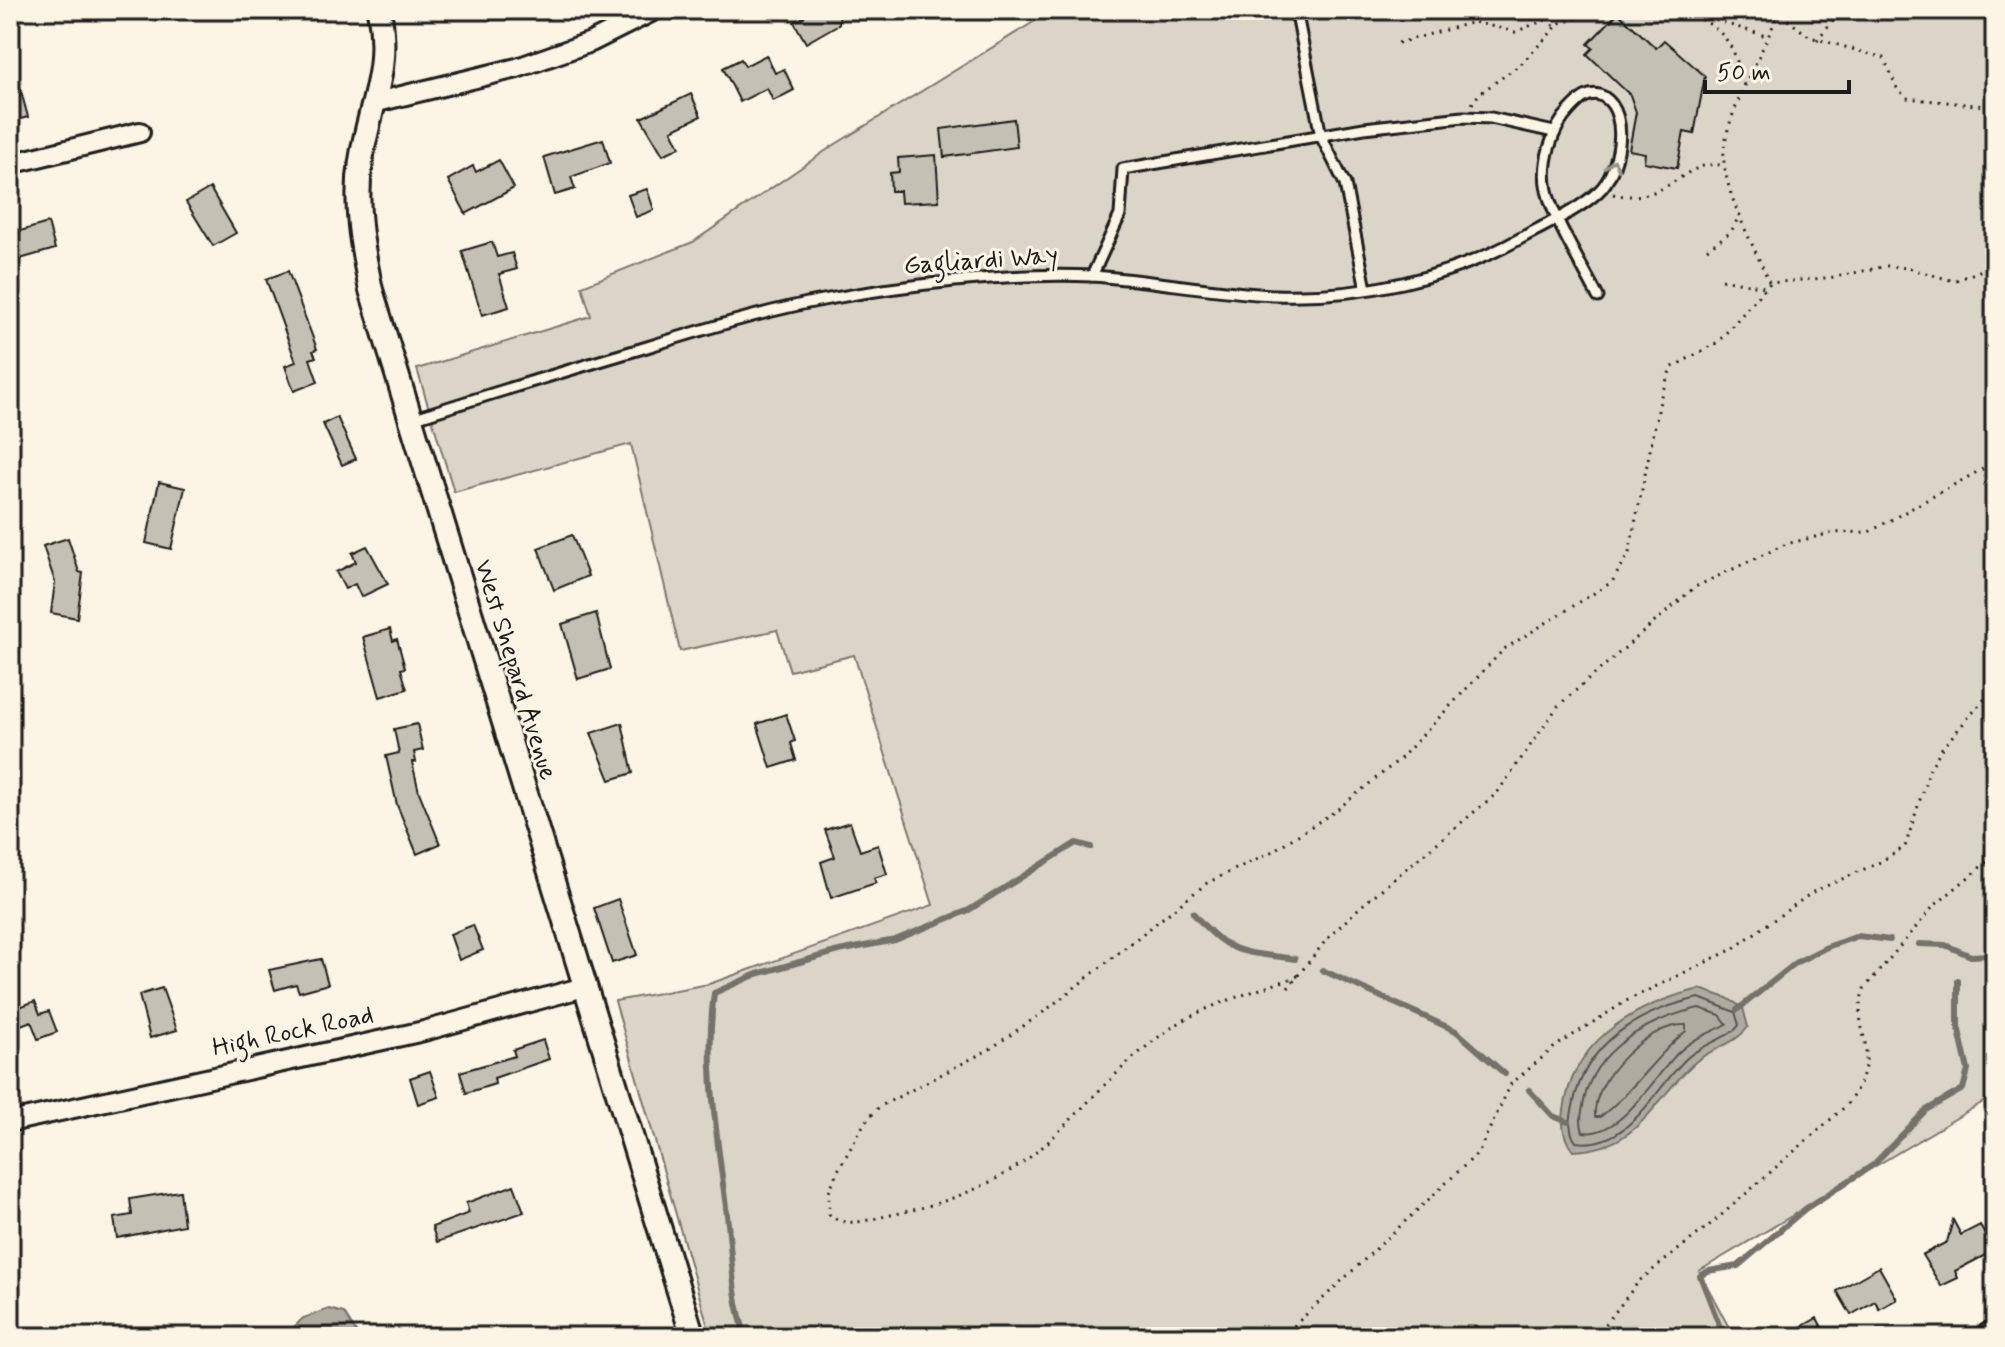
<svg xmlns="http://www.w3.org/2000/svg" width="2005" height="1347" viewBox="0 0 2005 1347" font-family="Mynerve,sans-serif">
<rect width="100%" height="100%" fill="#fcf5e5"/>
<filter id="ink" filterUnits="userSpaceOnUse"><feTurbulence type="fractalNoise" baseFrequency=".0125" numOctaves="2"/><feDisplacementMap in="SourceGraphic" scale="16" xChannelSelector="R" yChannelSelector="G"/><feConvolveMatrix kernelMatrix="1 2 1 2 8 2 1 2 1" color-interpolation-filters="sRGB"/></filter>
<g filter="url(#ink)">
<polygon fill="#dbd5c8" stroke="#7c7872" stroke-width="2" points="1053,10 1995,10 1995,1095 1699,1271 1734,1337 711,1337 615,1001 709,984 933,905 854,655 790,671 777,630 680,651 631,444 454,492 417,369 591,316 582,286 693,242 831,147"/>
<g fill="#b0aba1" stroke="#75726c" stroke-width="2">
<path d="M1700 989 1727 998 1743 1008 1748 1027C1734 1046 1711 1047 1693 1064 1651 1103 1639 1149 1573 1151 1560 1134 1562 1119 1566 1099 1579 1035 1641 1003 1700 989Z"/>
<polygon points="329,1309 344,1313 359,1337 284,1337 303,1318"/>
</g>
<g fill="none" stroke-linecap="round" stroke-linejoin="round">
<g stroke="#575551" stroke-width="2">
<path d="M1699 998 1735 1012 1739 1025C1732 1037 1702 1044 1687 1058 1655 1088 1629 1150 1576 1142 1568 1131 1570 1119 1573 1106 1585 1042 1639 1011 1699 998Z"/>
<path d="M1699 1008 1720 1015 1727 1024C1711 1033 1695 1037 1680 1051 1655 1074 1622 1138 1583 1132 1579 1121 1582 1112 1584 1101 1594 1048 1650 1019 1699 1008Z"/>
<path d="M1686 1025V1031C1654 1057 1634 1091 1600 1117H1595C1591 1079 1650 1022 1686 1025Z"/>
</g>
<g stroke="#75726c" stroke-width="6">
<path d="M1193 913C1230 957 1242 951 1295 959"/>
<polyline points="1919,944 1945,945 1971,956 1989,955 1995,948"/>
<polyline points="1322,970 1456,1031 1505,1074"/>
<polyline points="1737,1010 1797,962 1827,947 1858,936 1890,940"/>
<polyline points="1529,1090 1553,1116 1568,1122"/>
<path d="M746 1337C732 1297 732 1257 727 1215 718 1142 704 1066 714 993L757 974 839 951 895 940 969 910 1076 843 1091 847"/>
<polyline points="1724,1337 1700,1276 1708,1271 1738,1266 1805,1209 1873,1165 1926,1110 1963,1089 1968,1070 1958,1026 1958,981"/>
</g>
</g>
<g fill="#c4c0b3" stroke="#1c1c1c" stroke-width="2">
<polygon points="800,10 840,10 839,24 806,43 794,22 804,17"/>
<polygon points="1618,13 1656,48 1664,40 1705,76 1694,134 1684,132 1677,168 1644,162 1645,153 1629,150 1636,112 1630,95 1587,54 1593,48 1588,44"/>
<polygon points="766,55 775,73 784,69 794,90 773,101 767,88 740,102 723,68 741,59 745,66"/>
<polygon points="10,69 15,69 28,117 10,122"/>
<polygon points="691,94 701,116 672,130 680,147 663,155 641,118"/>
<polygon points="1014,119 1017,147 944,157 941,129"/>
<polygon points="603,139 610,163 571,177 575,189 555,195 544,157"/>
<polygon points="936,155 939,201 901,203 900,191 891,191 890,173 899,172 898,158"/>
<polygon points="499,160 514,188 466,214 448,180 473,166 476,172"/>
<polygon points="210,188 236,233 213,246 186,202"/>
<polygon points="647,189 654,210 636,217 628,195"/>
<polygon points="48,223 55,249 13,261 10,234"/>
<polygon points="492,242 497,257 512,253 517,269 499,274 509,307 482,315 462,251"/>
<polygon points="288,271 317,349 313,351 316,357 310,359 318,382 294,391 285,366 296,362 266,279"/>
<polygon points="337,417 356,459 342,465 323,424"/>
<polygon points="159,482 185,488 171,549 146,543"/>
<polygon points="572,535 588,576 554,590 538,548"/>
<polygon points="68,538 79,572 83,573 77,618 51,613 55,582 43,546"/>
<polygon points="367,546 388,584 361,597 355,584 345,589 336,572 356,562 352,553"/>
<polygon points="596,613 610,669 578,679 562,624"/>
<polygon points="390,629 393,641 397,639 405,668 401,669 407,689 380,697 363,637"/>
<polygon points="786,714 795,741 791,743 796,760 771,768 757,724"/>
<polygon points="622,723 633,773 610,780 591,733"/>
<polygon points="417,724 423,750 414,752 416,762 412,762 419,792 440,844 417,854 397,805 386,756 399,753 394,729"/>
<polygon points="850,822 860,851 878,845 887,874 874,878 876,883 831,898 821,862 835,857 825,830"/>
<polygon points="618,899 637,955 612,963 594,908"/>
<polygon points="473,925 483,950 459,960 450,934"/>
<polygon points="321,959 328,984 299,992 296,984 275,990 269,970"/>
<polygon points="162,988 177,1030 150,1038 139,995"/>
<polygon points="35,1001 40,1014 49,1011 57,1032 38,1039 31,1021 21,1025 14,1009"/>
<polygon points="543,1040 549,1059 494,1078 495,1084 466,1093 460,1072 515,1056 513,1050"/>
<polygon points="430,1071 439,1097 418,1104 410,1078"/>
<polygon points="514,1185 524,1212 437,1242 432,1227 469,1213 466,1203"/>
<polygon points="180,1191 184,1225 117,1238 114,1218 132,1215 130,1199"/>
<polygon points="1953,1220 1961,1235 1980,1225 1993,1251 1955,1271 1958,1278 1941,1286 1922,1255 1947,1242"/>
<polygon points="1879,1267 1897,1299 1879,1309 1875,1301 1851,1315 1837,1291"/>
<polygon points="1817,1318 1827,1337 1783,1337"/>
</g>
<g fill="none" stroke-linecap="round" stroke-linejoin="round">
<g stroke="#1c1c1c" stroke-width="15">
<g id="service">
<polyline points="1296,10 1321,136 1345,184 1366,289"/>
<polyline points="1092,276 1120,215 1123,169 1364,128 1463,117 1491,118 1554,132"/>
<path d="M412 419C490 394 569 370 647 347 705 329 764 311 823 300 902 285 1012 272 1092 276 1152 280 1213 292 1273 295 1361 298 1449 279 1525 236 1549 223 1579 210 1599 191 1619 173 1631 114 1604 97 1590 89 1579 100 1570 110 1552 128 1541 164 1547 190 1552 217 1585 271 1598 297"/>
</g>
</g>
<g stroke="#1c1c1c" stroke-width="24">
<g id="minor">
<polyline points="377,102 517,68 591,42 655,10"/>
<polyline points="10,164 140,132"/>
<polyline points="10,1122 424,1031 584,987"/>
<polyline points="1982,1337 1995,1329"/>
</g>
</g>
<g stroke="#1c1c1c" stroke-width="28">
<path id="tertiary" d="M379 10C391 71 369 105 361 161 354 205 362 247 371 290L693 1337"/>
</g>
<g stroke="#1c1c1c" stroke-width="3" stroke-dasharray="2 6" stroke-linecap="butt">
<polyline points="1546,10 1554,27"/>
<path d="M1679 10C1723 26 1733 40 1744 86"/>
<polyline points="1775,10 1810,37 1884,58 1897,88 1906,98 1995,107"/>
<polyline points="1708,18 1769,37"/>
<polyline points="1817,40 1841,10"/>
<polyline points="1398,43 1474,22 1515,32 1550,18"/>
<polyline points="1472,104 1479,94 1521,64 1560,23 1607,10"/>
<path d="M1613 194C1670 207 1685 155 1725 166"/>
<polyline points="1707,249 1731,232 1741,212"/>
<polyline points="1722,279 1765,287"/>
<path d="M1769 282C1754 245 1728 202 1724 162 1720 121 1764 53 1778 13"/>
<path d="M1298 976C1253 993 1203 1004 1164 1033 1121 1064 1087 1105 1049 1141 1003 1184 946 1204 886 1216 867 1220 843 1229 829 1214V1192L836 1174 864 1124 879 1107 990 1049 1045 1011 1207 883 1271 852 1334 812 1400 759 1504 649 1612 582 1629 553 1661 396 1671 368 1718 342 1770 283 1835 277 1887 266 1908 268 1954 281 1995 265"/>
<polyline points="1288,988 1327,939 1359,908 1497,793 1558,706 1695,587 1786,544 1832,533 1869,532 1995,462"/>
<polyline points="1282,1337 1478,1153 1511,1084 1556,1046 1628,1000 1731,950 1813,892 1880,862 1905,847 1930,768 1942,748 1995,687"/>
<path d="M1596 1337 1639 1281 1717 1219 1847 1105C1888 1046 1848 1034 1864 989L1933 907 1995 855"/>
</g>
<use href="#service" stroke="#fcf5e5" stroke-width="9"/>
<use href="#minor" stroke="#fcf5e5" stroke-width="18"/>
<use href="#tertiary" stroke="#fcf5e5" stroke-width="22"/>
</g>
<defs><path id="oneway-chevron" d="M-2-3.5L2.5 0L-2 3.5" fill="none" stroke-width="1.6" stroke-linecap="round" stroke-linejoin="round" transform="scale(2)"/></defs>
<use stroke="#97938b" href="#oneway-chevron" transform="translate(1613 165) rotate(-76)"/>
</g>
<g text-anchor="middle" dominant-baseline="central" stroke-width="6" stroke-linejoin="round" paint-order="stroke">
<g font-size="26" fill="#1c1c1c" stroke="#fcf5e5">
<text transform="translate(981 261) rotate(-4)">Gagliardi Way</text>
<text transform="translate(515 670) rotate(73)">West Shepard Avenue</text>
<text transform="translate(293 1032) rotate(-12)">High Rock Road</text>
</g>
</g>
<rect width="2005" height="1347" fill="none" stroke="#fcf5e5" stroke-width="40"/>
<rect x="20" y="20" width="1965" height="1307" fill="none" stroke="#1c1c1c" stroke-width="3" filter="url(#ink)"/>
<path d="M1705 80v12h144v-12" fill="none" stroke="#1c1c1c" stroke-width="4"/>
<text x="1717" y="80" font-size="24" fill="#1c1c1c" stroke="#fcf5e5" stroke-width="6" paint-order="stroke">50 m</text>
</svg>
